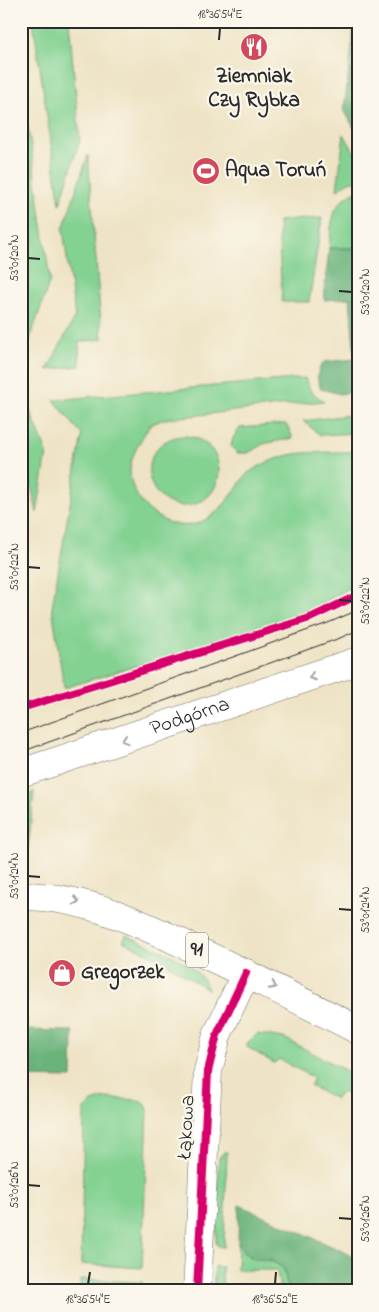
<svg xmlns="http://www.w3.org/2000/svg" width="379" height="1312" viewBox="0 0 379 1312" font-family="'Indie Flower',sans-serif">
<rect width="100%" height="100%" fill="#fbf7ec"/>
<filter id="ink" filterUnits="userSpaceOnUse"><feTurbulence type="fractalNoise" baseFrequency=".02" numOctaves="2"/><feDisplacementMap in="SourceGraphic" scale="10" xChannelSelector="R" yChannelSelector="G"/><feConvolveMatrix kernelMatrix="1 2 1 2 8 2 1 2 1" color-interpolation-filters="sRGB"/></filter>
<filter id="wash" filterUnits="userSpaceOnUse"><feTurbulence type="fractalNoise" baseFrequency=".0096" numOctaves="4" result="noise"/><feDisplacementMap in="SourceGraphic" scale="20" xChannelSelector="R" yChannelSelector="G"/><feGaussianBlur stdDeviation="1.12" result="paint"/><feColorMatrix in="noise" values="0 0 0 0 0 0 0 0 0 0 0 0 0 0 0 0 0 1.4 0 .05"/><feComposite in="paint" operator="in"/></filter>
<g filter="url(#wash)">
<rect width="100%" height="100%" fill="#eee3c4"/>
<g fill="#83d292" stroke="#577e5e">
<polygon points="33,21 69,21 80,140 60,204"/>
<polygon points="355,21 358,21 358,68 349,71"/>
<polygon points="21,77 50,280 21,365 21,273 28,254 21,235"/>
<polygon points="344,134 358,159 358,180 349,182 337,190"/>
<polygon points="88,155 102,339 79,342 80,366 47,370 75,317 63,229"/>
<path d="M356 191 358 248H329C332 222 330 204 356 191Z"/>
<polygon points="322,218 309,302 282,302 278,221"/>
<path d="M305 378 311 392 324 401 164 419 150 425C142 438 131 454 130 470 129 499 161 529 190 525 211 522 225 504 237 488 240 483 244 477 248 473 257 467 269 461 279 458 305 449 331 454 358 451V584L299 616 64 688 52 607 82 435 54 400Z"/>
<polygon points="29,408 47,453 37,513 21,438"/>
<polygon points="358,414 358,433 320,435 303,421"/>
<polygon points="286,424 293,438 263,444 248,453 237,453 231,447 233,438 240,428"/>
<circle cx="184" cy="471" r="35"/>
<polygon points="34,791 27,861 21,853 21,802"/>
<path d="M126 935C151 947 200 961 208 990L163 961 123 941Z"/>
<polygon points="258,1034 284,1038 358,1077 358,1101 342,1092 336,1099 310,1086 314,1078 279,1059 274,1063 247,1047 247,1043"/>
<polygon points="105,1098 138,1100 146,1105 148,1110 142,1268 81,1264 84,1110 92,1102"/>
<polygon points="224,1152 227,1152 224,1247 218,1246 216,1242 219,1158"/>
<path d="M238 1242C250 1264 252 1255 270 1261 275 1262 280 1266 284 1269L287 1284 292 1291H280L277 1270H237Z"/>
<polygon points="215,1266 222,1267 223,1291 213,1291"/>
<polygon points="80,1279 143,1282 142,1291 80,1291"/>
</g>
<g fill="#6ab47c" stroke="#4a7054">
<polygon points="358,68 358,135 344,110 349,71"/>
<path d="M329 248H358V391L340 394 321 389C316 378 316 371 324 362L355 359 350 298 324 300Z"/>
<polygon points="21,1030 73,1031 72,1078 21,1077"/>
<polygon points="239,1205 358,1258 358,1291 292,1291 287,1284 284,1269 270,1260 254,1259 244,1253 238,1242"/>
</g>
</g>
<g filter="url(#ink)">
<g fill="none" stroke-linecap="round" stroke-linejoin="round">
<g stroke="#6f6b61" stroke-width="29">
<polyline id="street" points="197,1291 208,1071 217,1035 246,973"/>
</g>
<g stroke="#6f6b61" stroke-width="29">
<g id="primary">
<path id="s1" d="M21 773 358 661"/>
<path d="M21 896C88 896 145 925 204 954 256 978 307 1004 358 1030"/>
</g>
</g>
<use href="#street" stroke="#fff" stroke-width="28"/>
<use href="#primary" stroke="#fff" stroke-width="28"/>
<g stroke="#2b2b2b" stroke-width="1">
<polyline points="21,733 328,623 358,610"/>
<polyline points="21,752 340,638 358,630"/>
</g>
<g stroke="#fbf7ec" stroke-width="11">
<g id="cycleway">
<polyline points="25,707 310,618 358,595"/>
<polyline points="197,1291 208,1071 217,1035 246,973"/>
</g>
</g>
<use href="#cycleway" stroke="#d6006c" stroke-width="8"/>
</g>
<defs><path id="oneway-chevron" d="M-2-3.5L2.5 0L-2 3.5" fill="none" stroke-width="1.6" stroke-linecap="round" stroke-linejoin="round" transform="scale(1.25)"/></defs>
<g stroke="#a0a0a0">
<use href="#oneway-chevron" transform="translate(312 677) rotate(160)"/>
<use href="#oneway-chevron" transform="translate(125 740) rotate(162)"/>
<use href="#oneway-chevron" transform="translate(76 901) rotate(11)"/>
<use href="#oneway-chevron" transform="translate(273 986) rotate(27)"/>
</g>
</g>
<path fill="none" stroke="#2b2b2b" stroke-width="2" d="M219 40 220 28M28 258 40 259M339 291 352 292M28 567 40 568M339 600 352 601M28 876 40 877M339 909 352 910M28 1185 40 1186M339 1218 352 1219M88 1284 90 1272M275 1284 276 1272"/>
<defs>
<g id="restaurant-disc" transform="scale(1.4375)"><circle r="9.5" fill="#d1495b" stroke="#fbf7ec"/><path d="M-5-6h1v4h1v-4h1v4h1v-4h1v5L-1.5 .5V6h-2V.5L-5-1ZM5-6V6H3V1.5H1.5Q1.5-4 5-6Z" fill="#fff"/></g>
<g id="stadium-disc" transform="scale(1.4375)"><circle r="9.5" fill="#d1495b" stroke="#fbf7ec"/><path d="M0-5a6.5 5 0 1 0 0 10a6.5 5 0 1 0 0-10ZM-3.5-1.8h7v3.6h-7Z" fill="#fff"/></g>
<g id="shop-disc" transform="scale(1.4375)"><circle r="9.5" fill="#d1495b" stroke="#fbf7ec"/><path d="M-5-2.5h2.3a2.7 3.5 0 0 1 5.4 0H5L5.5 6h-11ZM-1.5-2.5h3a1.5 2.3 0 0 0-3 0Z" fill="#fff"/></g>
</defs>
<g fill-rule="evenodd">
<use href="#restaurant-disc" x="254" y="47"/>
<use href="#stadium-disc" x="206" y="171"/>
<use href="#shop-disc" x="62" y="973"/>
</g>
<g text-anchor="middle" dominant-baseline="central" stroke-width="4.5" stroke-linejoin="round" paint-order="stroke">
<rect fill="#fbf7ec" stroke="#696865" stroke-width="1" x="186" y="932.5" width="22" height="35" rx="4"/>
<g font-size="20" font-weight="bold" fill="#2b2b2b">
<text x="197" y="950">91</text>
</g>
<g font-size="21" font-weight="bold" fill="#2b2b2b" stroke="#fbf7ec" text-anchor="start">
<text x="254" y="77" text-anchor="middle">Ziemniak<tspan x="254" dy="24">Czy Rybka</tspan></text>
<text x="225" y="171">Aqua Toruń</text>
<text x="81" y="973">Gregorzek</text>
</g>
<g font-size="21" fill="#2b2b2b" stroke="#fbf7ec">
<text stroke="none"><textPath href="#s1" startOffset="178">Podgórna</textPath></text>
<text transform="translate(187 1127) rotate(-87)">Łąkowa</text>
</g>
</g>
<rect width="379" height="1312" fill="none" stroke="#fbf7ec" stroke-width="55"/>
<rect x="28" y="28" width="324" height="1256" fill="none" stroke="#2b2b2b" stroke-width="2"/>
<g font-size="12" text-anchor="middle" fill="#2b2b2b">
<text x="220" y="18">18°36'54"E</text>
<text transform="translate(14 258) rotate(-90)" y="4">53°01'20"N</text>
<text transform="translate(365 292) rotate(-90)" y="4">53°01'20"N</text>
<text transform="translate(14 567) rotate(-90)" y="4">53°01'22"N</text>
<text transform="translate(365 601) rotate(-90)" y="4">53°01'22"N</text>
<text transform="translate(14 876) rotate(-90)" y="4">53°01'24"N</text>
<text transform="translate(365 910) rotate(-90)" y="4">53°01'24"N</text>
<text transform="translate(14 1185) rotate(-90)" y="4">53°01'26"N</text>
<text transform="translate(365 1219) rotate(-90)" y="4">53°01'26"N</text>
<text x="88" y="1303">18°36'54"E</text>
<text x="275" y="1303">18°36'52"E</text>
</g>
</svg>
